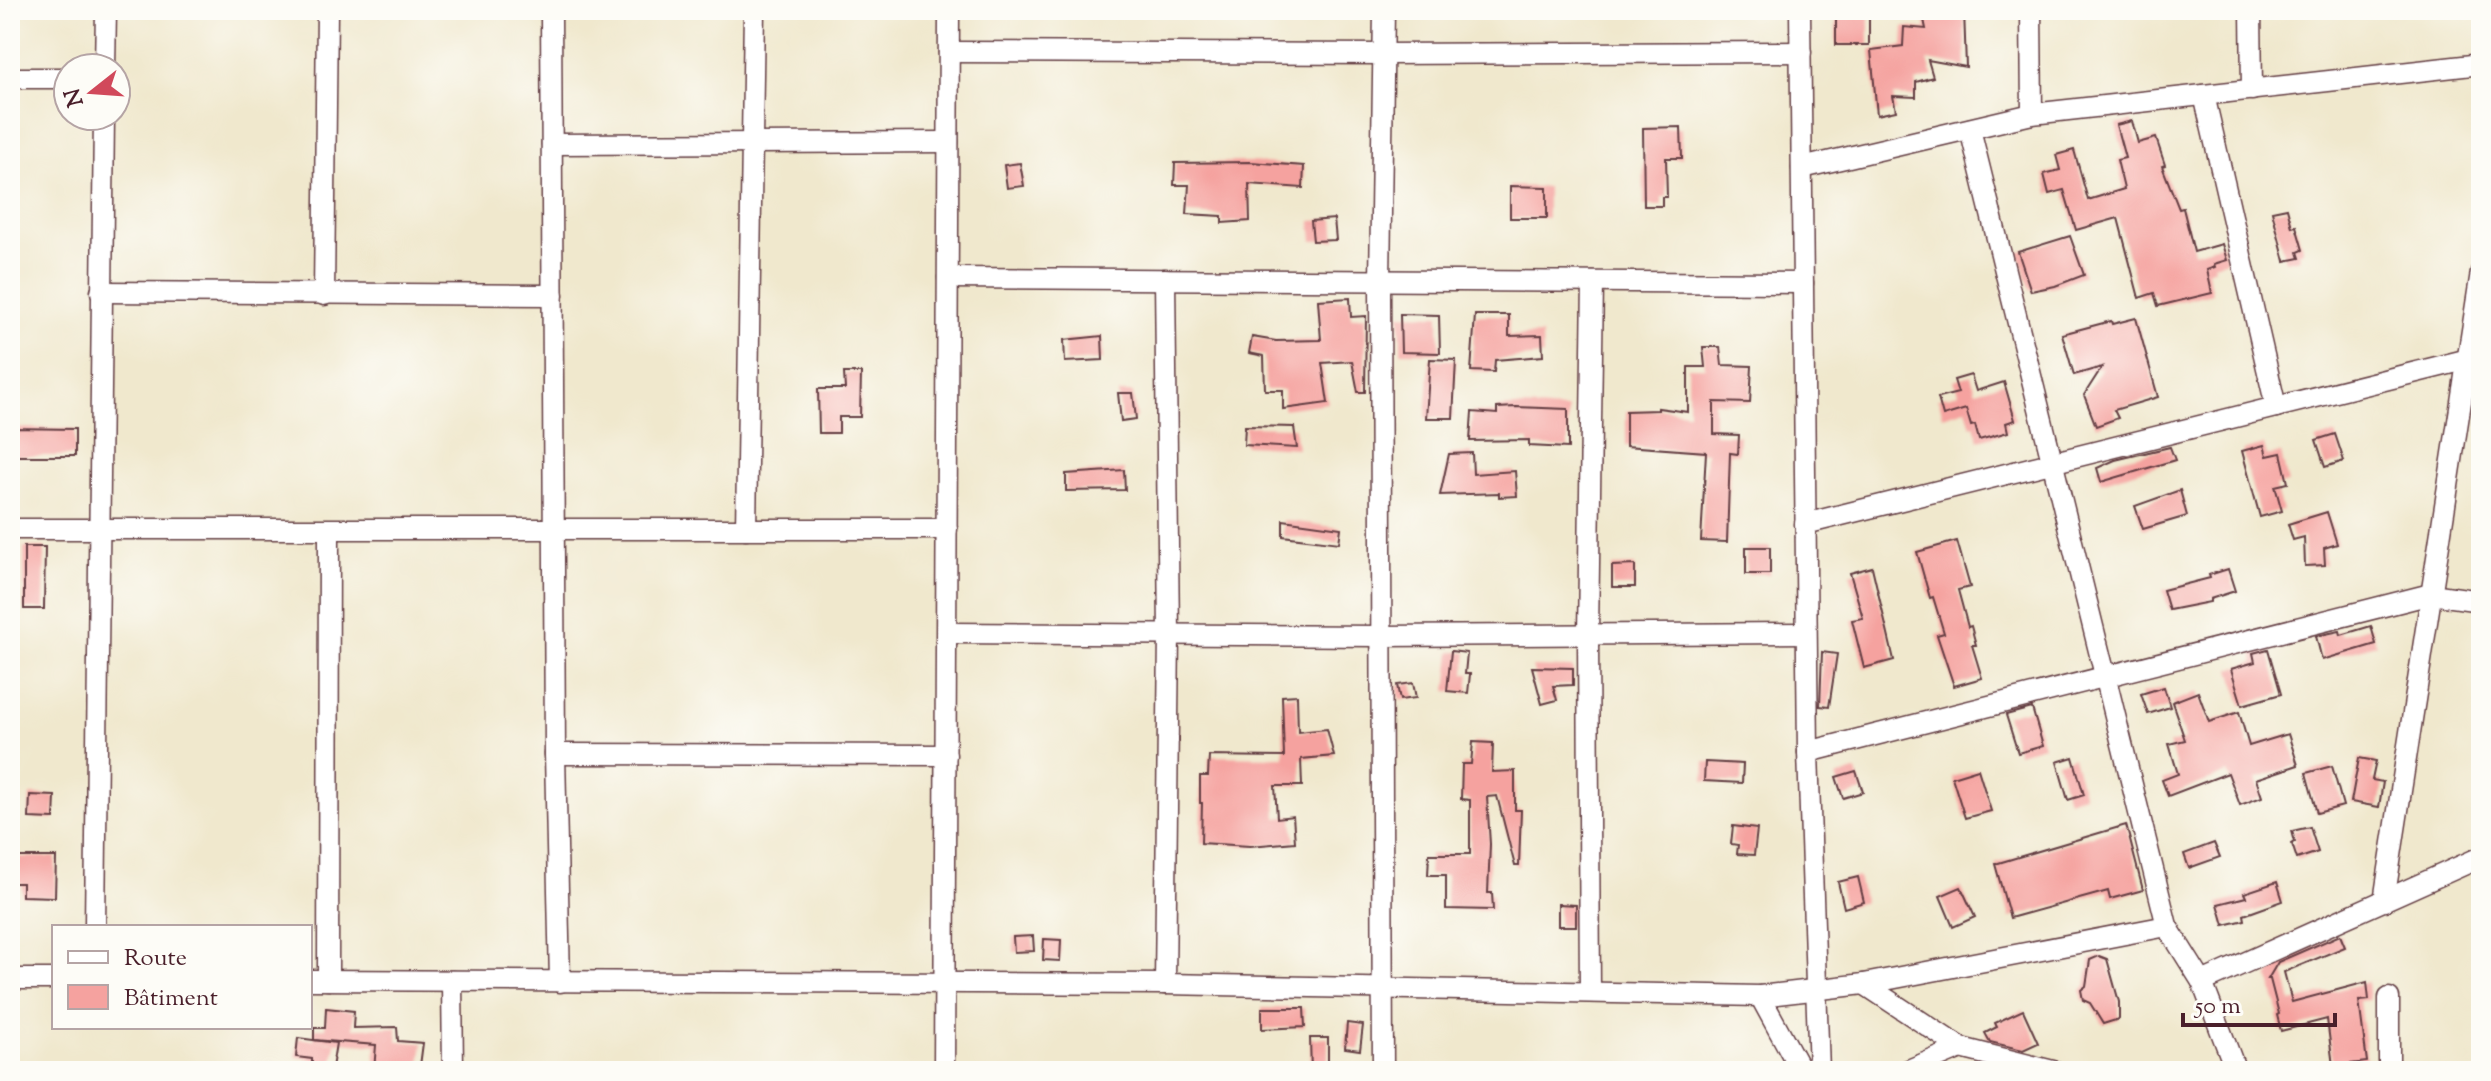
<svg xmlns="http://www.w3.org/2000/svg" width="2491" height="1081" viewBox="0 0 2491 1081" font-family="'Sorts Mill Goudy',serif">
<rect width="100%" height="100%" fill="#fdfcf7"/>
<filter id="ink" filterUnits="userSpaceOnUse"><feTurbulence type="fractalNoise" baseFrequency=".0125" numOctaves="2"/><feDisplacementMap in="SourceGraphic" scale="16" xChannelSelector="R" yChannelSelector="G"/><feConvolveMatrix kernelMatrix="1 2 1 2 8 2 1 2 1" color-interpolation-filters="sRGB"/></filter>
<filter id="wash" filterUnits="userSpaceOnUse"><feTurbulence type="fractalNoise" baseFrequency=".006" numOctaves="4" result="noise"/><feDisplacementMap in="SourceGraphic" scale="32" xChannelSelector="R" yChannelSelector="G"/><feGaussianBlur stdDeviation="1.8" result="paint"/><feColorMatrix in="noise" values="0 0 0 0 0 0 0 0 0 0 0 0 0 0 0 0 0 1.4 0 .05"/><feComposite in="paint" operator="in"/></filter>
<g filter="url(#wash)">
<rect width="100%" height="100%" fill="#f0e8cd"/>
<g id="blocks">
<g fill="#f5a29f">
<polygon points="1922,10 1964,10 1966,67 1928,60 1933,77 1916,82 1916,97 1893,96 1896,111 1877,115 1871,50 1903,46 1904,27 1926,29"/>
<polygon points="1869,11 1869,45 1836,45 1836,12"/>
<polygon points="2132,121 2138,143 2156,138 2165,165 2162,166 2179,209 2183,208 2194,252 2222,244 2227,260 2214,264 2215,267 2207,270 2212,293 2158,306 2154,293 2139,298 2118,218 2076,230 2064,190 2049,194 2044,174 2060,170 2056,155 2074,150 2088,200 2124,189 2117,160 2125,158 2116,125"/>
<polygon points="1681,127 1682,158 1666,158 1667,197 1662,197 1662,206 1644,206 1643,128"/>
<polygon points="1250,162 1304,166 1303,188 1249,184 1250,221 1222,223 1222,216 1187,214 1189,185 1174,185 1175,163"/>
<polygon points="1020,163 1024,186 1007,188 1004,165"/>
<polygon points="1510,186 1547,187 1547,218 1510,218"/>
<polygon points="2287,208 2292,227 2296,226 2303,250 2298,252 2300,258 2285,261 2272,211"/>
<polygon points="1334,219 1336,240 1313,241 1311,221"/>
<polygon points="2070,236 2084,275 2055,286 2031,291 2018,252"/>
<polygon points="1350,298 1351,317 1366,316 1365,392 1358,392 1352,361 1322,363 1328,403 1283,409 1283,390 1265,390 1264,356 1249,353 1252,337 1276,341 1321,340 1318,300"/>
<polygon points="1400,314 1439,315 1440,353 1401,352"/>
<polygon points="1475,315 1509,315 1509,336 1542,335 1543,356 1495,360 1494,372 1471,371"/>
<polygon points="2136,318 2158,397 2114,410 2118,418 2096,426 2084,395 2102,367 2074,375 2062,334 2111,321 2112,324"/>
<polygon points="1102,336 1103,360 1065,362 1064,340"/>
<polygon points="1703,347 1720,347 1722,365 1752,366 1750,403 1714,402 1714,434 1739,435 1738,454 1730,453 1727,542 1701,541 1706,452 1626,446 1626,411 1658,410 1658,408 1688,412 1688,367 1705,367"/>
<polygon points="1430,359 1456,360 1453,418 1426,418"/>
<polygon points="844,373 861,373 860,417 839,417 839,433 819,433 818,389 845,389"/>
<polygon points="1971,375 1976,391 2004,382 2015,420 2006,423 2008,432 1979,440 1975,425 1971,426 1966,409 1943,416 1938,398 1958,393 1954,380"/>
<polygon points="1118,393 1133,393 1136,419 1121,421"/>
<polygon points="1516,407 1568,409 1568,448 1529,446 1529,440 1470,441 1472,412 1497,414 1497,408"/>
<polygon points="1245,426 1294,427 1297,448 1244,445"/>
<polygon points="10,428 75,429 75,456 10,456"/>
<polygon points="2335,434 2344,461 2325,467 2316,440"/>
<polygon points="2264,445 2267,456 2281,453 2288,483 2275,486 2282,511 2260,517 2242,451"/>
<polygon points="2170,447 2175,460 2101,482 2097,468 2115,460"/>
<polygon points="1472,453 1473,474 1515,471 1517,496 1499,497 1499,493 1440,495 1449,454"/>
<polygon points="1124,470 1125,490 1066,491 1066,474"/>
<polygon points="2180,490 2187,516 2143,529 2135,506"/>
<polygon points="2327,512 2337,544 2324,548 2325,565 2305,566 2304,537 2293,540 2288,524"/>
<polygon points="1283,520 1341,528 1339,543 1283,536"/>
<polygon points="1957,541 1970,587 1958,590 1968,627 1971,626 1976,645 1972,645 1982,678 1954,686 1937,635 1944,633 1933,597 1930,598 1917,552"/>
<polygon points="24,547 45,547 44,609 24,609"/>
<rect x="1746" y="547" width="24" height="27"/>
<polygon points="1635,565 1635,587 1612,587 1612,566"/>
<polygon points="1872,567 1894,660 1864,668 1852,620 1863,618 1850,573"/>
<polygon points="2228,569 2235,591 2210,599 2210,602 2169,610 2163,590 2210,578 2209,575"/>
<polygon points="2371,626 2376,644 2322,660 2316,636 2340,631 2341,635"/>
<polygon points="2268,649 2281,694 2242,705 2231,669 2255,662 2253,653"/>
<polygon points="1451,651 1467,653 1465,674 1470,674 1468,693 1447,691"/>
<polygon points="1822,652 1837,654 1829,707 1820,706"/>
<polygon points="1532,667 1573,668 1573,685 1553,686 1557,700 1542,704"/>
<polygon points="1413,683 1416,698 1400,700 1397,685"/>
<polygon points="2164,687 2170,707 2148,714 2141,694"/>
<polygon points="2198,692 2209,722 2239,712 2249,746 2288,734 2298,765 2256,779 2262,797 2240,805 2228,773 2168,796 2162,780 2178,774 2169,744 2185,740 2172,702"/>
<polygon points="1297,695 1298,732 1327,729 1334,756 1301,759 1302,786 1275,786 1277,818 1293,816 1295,842 1250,846 1201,843 1202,803 1200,803 1200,776 1208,776 1209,756 1284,757 1282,696"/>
<polygon points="2032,708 2043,746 2018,753 2006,715"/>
<polygon points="1473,742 1493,743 1492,772 1515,771 1515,810 1521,810 1519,866 1515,866 1497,796 1487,797 1490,844 1488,893 1492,893 1493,910 1446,909 1446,875 1428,875 1429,854 1470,854 1470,800 1461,799 1462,764 1471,764"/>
<polygon points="2073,757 2084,795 2068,800 2057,762"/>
<polygon points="2359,758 2376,761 2372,780 2383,782 2379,807 2351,802"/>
<polygon points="1705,762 1743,764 1742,783 1704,781"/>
<polygon points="2332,766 2343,806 2317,813 2306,773"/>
<polygon points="1978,769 1991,811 1965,818 1952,777"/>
<polygon points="1856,771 1863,792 1843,798 1836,777"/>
<polygon points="30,795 55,796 54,819 29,818"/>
<polygon points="2126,825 2143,890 2110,899 2108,891 2010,918 1995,864"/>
<polygon points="1733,826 1757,829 1754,855 1737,854 1738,845 1731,844"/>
<polygon points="2310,827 2318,852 2297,859 2292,844 2295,842 2292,831"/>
<polygon points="2214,843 2220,857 2189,868 2184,854"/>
<polygon points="10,857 56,857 55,897 22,896 22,883 10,883"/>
<polygon points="1858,877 1864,902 1844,908 1838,882"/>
<polygon points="2277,882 2283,901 2244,915 2245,920 2224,925 2218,904 2246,897 2244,893"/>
<polygon points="1961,887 1975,917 1953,927 1940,896"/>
<polygon points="1558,904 1576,905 1576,926 1558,926"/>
<polygon points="2340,935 2345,947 2284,972 2292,1002 2367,982 2369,1000 2359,1001 2367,1062 2333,1066 2327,1019 2281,1031 2277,1015 2279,1014 2270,979 2268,979 2278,962"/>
<polygon points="1033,936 1034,951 1014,952 1013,937"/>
<polygon points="1044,939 1061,940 1060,961 1043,960"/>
<polygon points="2099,956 2107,959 2119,1002 2119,1019 2103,1024 2090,1003 2083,1000 2081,990 2086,986 2090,960"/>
<polygon points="326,1008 354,1011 353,1028 397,1027 398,1041 423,1043 420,1066 393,1063 392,1071 374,1071 376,1045 314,1040 314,1028 325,1028"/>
<polygon points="1262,1008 1304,1008 1305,1027 1262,1029"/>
<polygon points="2023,1010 2038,1043 2023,1050 1990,1042 1985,1033 1997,1027 1995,1023"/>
<polygon points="1347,1023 1363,1025 1360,1050 1345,1048"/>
<polygon points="298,1038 336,1043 332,1068 312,1064 312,1059 296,1057"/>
<polygon points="1310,1038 1328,1038 1328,1071 1311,1071"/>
</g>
</g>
</g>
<g filter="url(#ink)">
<use href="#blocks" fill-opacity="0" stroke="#633d43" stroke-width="2"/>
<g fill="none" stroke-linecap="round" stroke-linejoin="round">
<g stroke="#633d43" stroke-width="23">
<g id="street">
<polyline points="551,10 555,754 560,982"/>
<polyline points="1800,10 1808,752 1819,1071"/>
<polyline points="2031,10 2032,114"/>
<polyline points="2251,10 2252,90"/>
<polyline points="949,52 1383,54 1801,52"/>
<polyline points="105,68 106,10"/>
<polyline points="10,78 68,78"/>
<polyline points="2204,95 2276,407"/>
<polyline points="1970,129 2167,926"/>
<polyline points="552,144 948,142"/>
<polyline points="1802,168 2032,114 2481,64"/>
<polyline points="948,278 1803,283"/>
<polyline points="101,292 553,295"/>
<polyline points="324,295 327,10"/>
<polyline points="1805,524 2481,356"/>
<polyline points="10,529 947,529"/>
<polyline points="746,529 754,10"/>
<polyline points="947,633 1380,636 1806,633"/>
<polyline points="1808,752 2431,594 2481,601"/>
<polyline points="555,754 946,755"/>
<polyline points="2384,901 2481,272"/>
<polyline points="95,927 104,116"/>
<polyline points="10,979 54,979"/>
<polyline points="310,980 1165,984 1760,996 1864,984 2167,926 2202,982 2481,857"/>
<polyline points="328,980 329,530"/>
<polyline points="452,981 453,1071"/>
<polyline points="2202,982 2236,1071"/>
<polyline points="1165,984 1169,634 1165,279"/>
<polyline points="1864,984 1961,1048 2053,1071"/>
<polyline points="1590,992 1588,635 1593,282"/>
<polyline points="1760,996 1801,1071"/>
<polyline points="2389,998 2389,1071"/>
<polyline points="944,1071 949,10"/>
<polyline points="1383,1071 1380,280 1384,10"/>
<polyline points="1906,1071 1961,1048"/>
</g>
</g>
<use href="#street" stroke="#fff" stroke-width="20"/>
</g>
</g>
<rect width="2491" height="1081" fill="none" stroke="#fdfcf7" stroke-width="40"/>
<rect x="52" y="925" width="260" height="104" fill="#fdfcf7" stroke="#b5a4a5" stroke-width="2"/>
<rect x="68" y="951" width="40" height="12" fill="#ffffff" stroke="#b5a4a5" stroke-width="2"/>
<text x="124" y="965" font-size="24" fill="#4a1f2b">Route</text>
<rect x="68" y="985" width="40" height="24" fill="#f5a29f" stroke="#b5a4a5" stroke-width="2"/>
<text x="124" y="1005" font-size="24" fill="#4a1f2b">Bâtiment</text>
<g transform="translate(92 92) rotate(253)"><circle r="38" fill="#fdfcf7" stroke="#b5a4a5" stroke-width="2"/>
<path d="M0-6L14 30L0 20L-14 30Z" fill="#d1495b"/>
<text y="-12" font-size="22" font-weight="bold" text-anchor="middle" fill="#4a1f2b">N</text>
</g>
<path d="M2183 1013v12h152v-12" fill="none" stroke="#4a1f2b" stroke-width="4"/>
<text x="2195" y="1013" font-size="24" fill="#4a1f2b" stroke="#fdfcf7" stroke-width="6" paint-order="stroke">50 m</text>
</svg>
